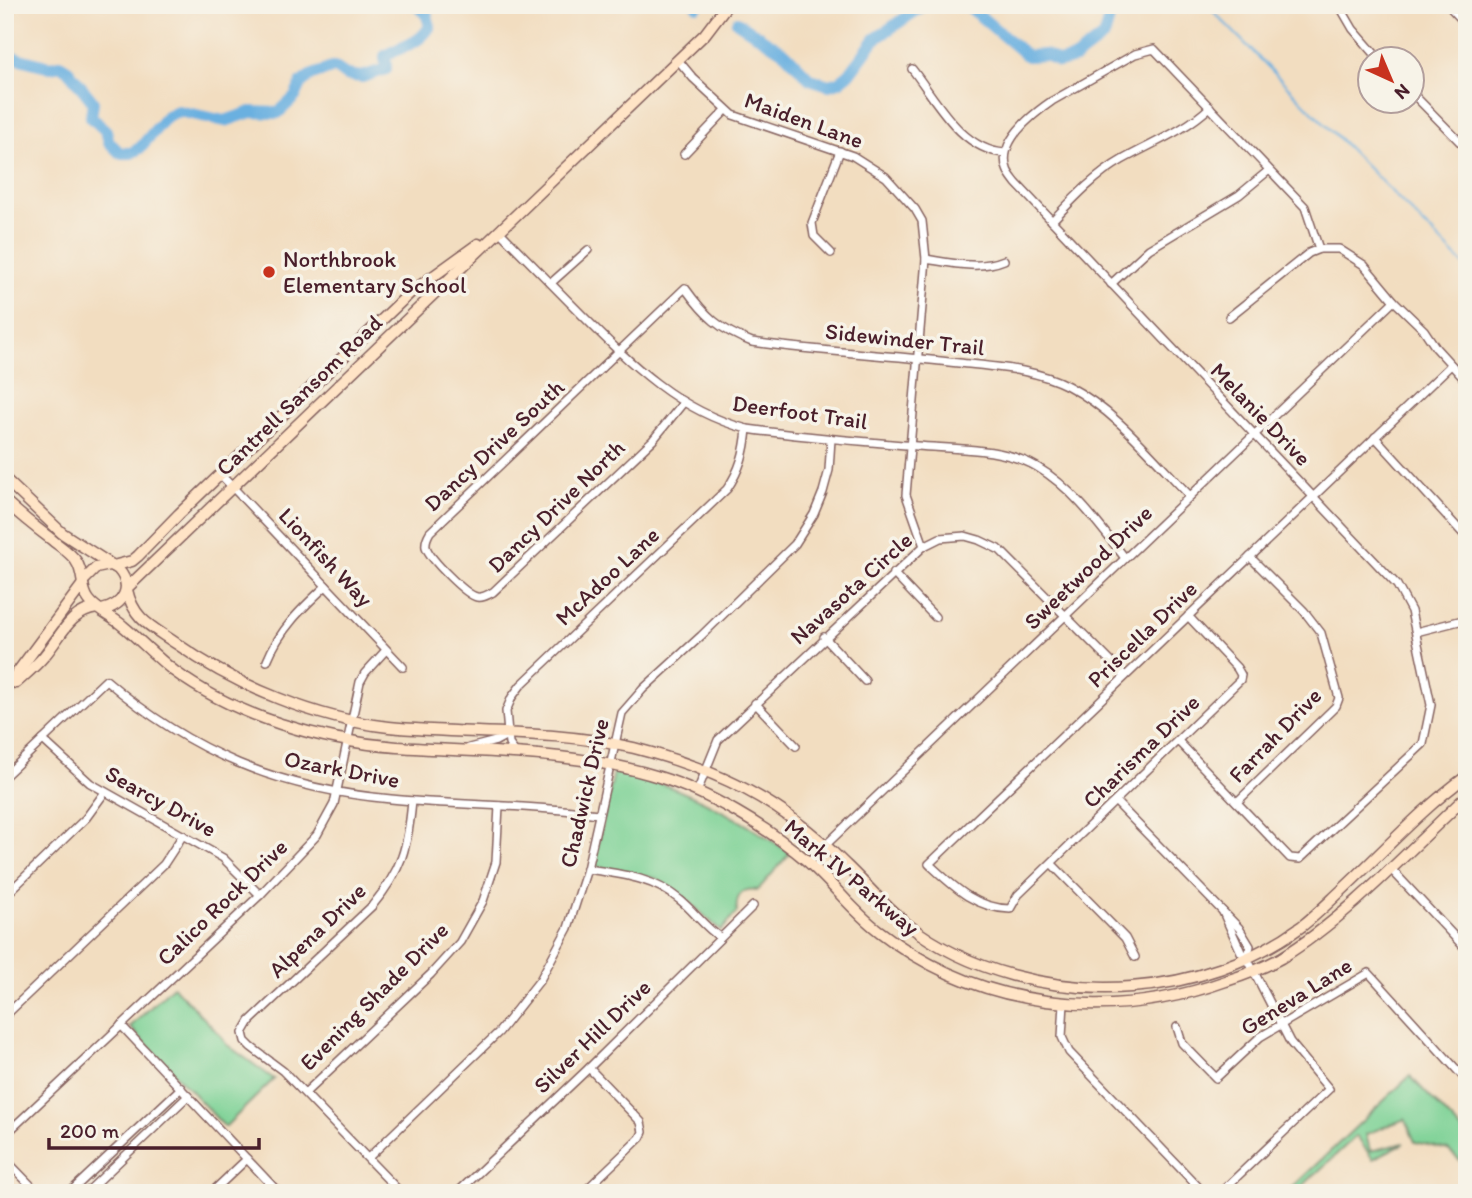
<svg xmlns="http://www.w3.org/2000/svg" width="1472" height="1198" viewBox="0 0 1472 1198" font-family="Itim,sans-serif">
<rect width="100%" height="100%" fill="#f7f3e8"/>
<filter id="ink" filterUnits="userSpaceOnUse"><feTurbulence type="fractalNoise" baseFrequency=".0143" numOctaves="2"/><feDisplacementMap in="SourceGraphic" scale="14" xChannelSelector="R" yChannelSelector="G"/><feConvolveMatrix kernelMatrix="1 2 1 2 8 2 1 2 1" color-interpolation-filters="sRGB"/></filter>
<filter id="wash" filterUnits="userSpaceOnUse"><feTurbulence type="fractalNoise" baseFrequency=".00686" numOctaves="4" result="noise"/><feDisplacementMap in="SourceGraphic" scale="28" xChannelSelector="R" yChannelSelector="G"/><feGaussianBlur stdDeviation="1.57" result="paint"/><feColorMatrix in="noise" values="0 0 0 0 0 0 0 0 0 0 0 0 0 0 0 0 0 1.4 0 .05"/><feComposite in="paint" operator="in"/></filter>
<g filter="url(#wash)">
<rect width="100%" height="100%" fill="#f2ddc0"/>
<g fill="#7ed296" stroke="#647860" stroke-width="2">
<path d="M614 772C631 776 650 779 667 786 711 802 751 826 790 853L758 890C742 887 735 896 737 912L721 931 686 899 658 879 593 866Z"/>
<polygon points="173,986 221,1036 226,1044 274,1079 225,1127 130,1027"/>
<polygon points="1410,1076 1467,1136 1467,1166 1448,1150 1415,1142 1405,1119 1366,1134 1370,1151 1404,1143 1373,1159 1356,1136 1295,1193 1286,1193"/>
</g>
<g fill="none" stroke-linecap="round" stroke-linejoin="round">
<polyline stroke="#6ab0e0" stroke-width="2" points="1207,5 1467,268"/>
<g stroke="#6ab0e0" stroke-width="12">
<polyline points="696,5 697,6"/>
<polyline points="967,5 1027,56 1046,55 1059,62 1075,58 1104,36 1113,5"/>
<polyline points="737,22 785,53 810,79 829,85 839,82 849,74 875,39 924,5"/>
<path d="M5 55 50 67 60 65 68 70 93 102 91 117 106 131 109 142 120 153H131L140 148 167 116 178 111 225 121 251 112 278 113 295 97 302 82 310 76 334 67 346 75 362 77 386 69 385 56C403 45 419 45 430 26L426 13 416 5"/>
</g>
</g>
</g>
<g filter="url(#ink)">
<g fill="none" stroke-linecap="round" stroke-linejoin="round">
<g stroke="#85625f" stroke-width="10">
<g id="street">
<polyline points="1339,5 1353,29 1380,60"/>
<polyline points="1448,5 1467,25"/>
<polyline points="678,60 693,78 733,115 853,156 886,177 915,209 922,221 926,259 906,495 924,546"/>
<path d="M912 69C937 101 961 150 1005 153"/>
<polyline points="1412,93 1467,149"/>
<polyline points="684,154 726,110"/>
<path d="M1052 221C1073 199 1094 176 1122 160 1152 143 1185 131 1210 107"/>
<path d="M499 231C527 259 554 287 582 315 631 364 678 411 747 429 803 437 860 441 917 446 955 449 1003 447 1037 467 1073 488 1100 526 1125 558"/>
<polyline points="831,253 814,236 812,223 840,151"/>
<path d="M926 259C951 263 980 270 1004 260"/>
<polyline points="551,283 588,250"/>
<polyline points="1111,284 1149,249 1239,195 1268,171"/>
<polyline points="1229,317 1309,253 1319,249 1339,249 1364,265 1394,301 1424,330 1436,348 1467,382"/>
<path d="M683 403 653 440 493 592C487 595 484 598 477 597 466 595 430 559 426 547 425 541 427 537 430 532L685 288C705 316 720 330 752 342 821 352 890 355 959 363 995 367 1036 369 1068 386 1116 411 1153 458 1190 496"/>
<polyline points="1375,437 1467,538"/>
<polyline points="220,474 403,667"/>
<polyline points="893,573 935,617"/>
<path d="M1188 616 1237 668 1241 675 1240 680 1018 895 1010 909C975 908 954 887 929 864L1451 365"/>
<polyline points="1416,632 1467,619"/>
<polyline points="824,637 865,681"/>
<path d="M267 661C280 629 302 608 326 586"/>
<polyline points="755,703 796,746"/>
<polyline points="43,740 90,783 223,858 260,895"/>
<path d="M1178 741 1290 858 1300 859 1423 744 1431 705 1411 611 1397 585 1016 183C1013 179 1008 173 1007 169 997 141 1033 114 1052 101L1135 54 1154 49 1305 207 1319 249"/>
<polyline points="469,748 496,741 509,734"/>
<path d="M515 752 509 744 506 711 512 697 521 685 727 489C740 470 745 452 747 429"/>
<path d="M5 776 106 680C191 753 279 789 391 799 460 806 530 804 598 814"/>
<polyline points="697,792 718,740 924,546 940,538 965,536 979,540 1000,550 1125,676"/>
<polyline points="1116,802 1239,928 1250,946 1247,958"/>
<polyline points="1237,802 1331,711 1336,706 1339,698 1321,633 1304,611 1250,557"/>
<polyline points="808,862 1394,301"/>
<polyline points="1052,864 1125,938 1135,957"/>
<polyline points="1390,868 1467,950"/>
<path d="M587 869C620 874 653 877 680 900 694 911 705 928 720 937"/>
<polyline points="5,896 86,818 105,792"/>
<polyline points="1064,1003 1062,1037 1069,1052 1204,1193"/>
<polyline points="5,1016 164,864 183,835"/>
<polyline points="121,1025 279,1193"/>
<polyline points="1177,1027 1182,1043 1216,1078 1260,1037 1369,973 1467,1081"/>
<polyline points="305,1093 431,974 460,942 483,901 496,862 499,806"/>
<polyline points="5,1135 260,895 317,835 334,804 360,682 365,673 386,650"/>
<polyline points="368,1158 499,1032 540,980 568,928 587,869 622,713 643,689 701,636 795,544 814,514 823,492 829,470 831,439"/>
<polyline points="5,1159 38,1193"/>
<polyline points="69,1193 181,1088"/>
<polyline points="86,1193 188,1096"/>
<polyline points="211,1193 247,1159"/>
<path d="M401 1193 283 1071 251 1047 245 1041 243 1033 250 1021 372 906C402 870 408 847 412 801"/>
<polyline points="457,1193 589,1068 753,906"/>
<polyline points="583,1193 640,1138 643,1132 641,1122 589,1068"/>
<polyline points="1220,1193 1329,1089 1290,1042 1247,958 1241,952 1223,912"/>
</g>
</g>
<g stroke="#85625f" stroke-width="13">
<g id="secondary">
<path d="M5 479 62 533 118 569C134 587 124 605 102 610"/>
<path d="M5 501C20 515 35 527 51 539 59 546 70 552 76 561 85 574 80 589 89 600 97 611 113 617 123 626 140 640 156 657 174 671 237 717 321 741 397 747 485 753 574 750 659 777 708 792 767 827 806 860 832 882 852 911 879 931 979 1009 1109 1023 1226 981 1245 975 1263 968 1281 958 1348 917 1409 850 1467 796"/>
<polyline points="113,566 132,561 138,556 179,514 410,293 478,244"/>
<polyline points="84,580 96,568 110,565"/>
<polyline points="127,588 705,34 727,5"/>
<path d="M127 590C134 621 153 627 177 644 237 686 316 719 389 727 471 735 553 729 634 748 689 762 748 785 794 820 812 833 830 849 846 865 866 884 884 906 907 924 967 971 1054 993 1131 987 1191 983 1253 962 1302 926 1316 915 1329 902 1342 890 1383 852 1421 809 1467 776"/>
<path d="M16 683C26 674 37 665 45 655 62 635 69 612 97 608"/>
<polyline points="5,689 83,584"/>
</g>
</g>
<use href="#street" stroke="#fff" stroke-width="7"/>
<use href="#secondary" stroke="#ffe4c6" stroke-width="10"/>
</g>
</g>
<circle fill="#c8321e" stroke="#f7f3e8" stroke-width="2.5" cx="269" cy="272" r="7"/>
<g text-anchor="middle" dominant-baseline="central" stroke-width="7" stroke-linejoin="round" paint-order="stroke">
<g font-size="23" fill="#4a1f2b" stroke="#f7f3e8">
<text transform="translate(804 120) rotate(20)">Maiden Lane</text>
<text transform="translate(905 339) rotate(6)">Sidewinder Trail</text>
<text transform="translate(299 395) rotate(-44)">Cantrell Sansom Road</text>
<text transform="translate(800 412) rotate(8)">Deerfoot Trail</text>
<text transform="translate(1261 414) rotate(46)">Melanie Drive</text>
<text transform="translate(494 445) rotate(-43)">Dancy Drive South</text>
<text transform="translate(556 506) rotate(-44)">Dancy Drive North</text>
<text transform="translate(326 557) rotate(47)">Lionfish Way</text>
<text transform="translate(1088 567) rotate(-44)">Sweetwood Drive</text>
<text transform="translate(607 576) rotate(-43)">McAdoo Lane</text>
<text transform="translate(851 588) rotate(-42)">Navasota Circle</text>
<text transform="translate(1142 634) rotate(-44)">Priscella Drive</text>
<text transform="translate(1275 735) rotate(-46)">Farrah Drive</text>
<text transform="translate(1141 751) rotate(-44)">Charisma Drive</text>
<text transform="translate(342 769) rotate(11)">Ozark Drive</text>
<text transform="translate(584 793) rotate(-77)">Chadwick Drive</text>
<text transform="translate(161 801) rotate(29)">Searcy Drive</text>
<text transform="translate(852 877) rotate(40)">Mark IV Parkway</text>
<text transform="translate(222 902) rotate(-44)">Calico Rock Drive</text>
<text transform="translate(317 930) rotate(-44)">Alpena Drive</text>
<text transform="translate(374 996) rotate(-45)">Evening Shade Drive</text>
<text transform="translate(1296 996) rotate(-32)">Geneva Lane</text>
<text transform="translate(592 1036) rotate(-44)">Silver Hill Drive</text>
</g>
<g font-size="23" fill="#4a1f2b" stroke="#f7f3e8" text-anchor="start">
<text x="283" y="259">Northbrook<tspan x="283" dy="26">Elementary School</tspan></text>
</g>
</g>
<rect width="1472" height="1198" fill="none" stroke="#f7f3e8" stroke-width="28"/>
<g transform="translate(1391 80) rotate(136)"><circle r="33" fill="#f7f3e8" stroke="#b29e9c" stroke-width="2"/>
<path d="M0-5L12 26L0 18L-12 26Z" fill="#c8321e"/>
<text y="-10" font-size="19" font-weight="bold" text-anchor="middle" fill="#4a1f2b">N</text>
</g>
<path d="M49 1138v10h210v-10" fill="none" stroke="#4a1f2b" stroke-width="3.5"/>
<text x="60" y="1138" font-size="21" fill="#4a1f2b" stroke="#f7f3e8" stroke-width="5" paint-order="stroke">200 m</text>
</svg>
